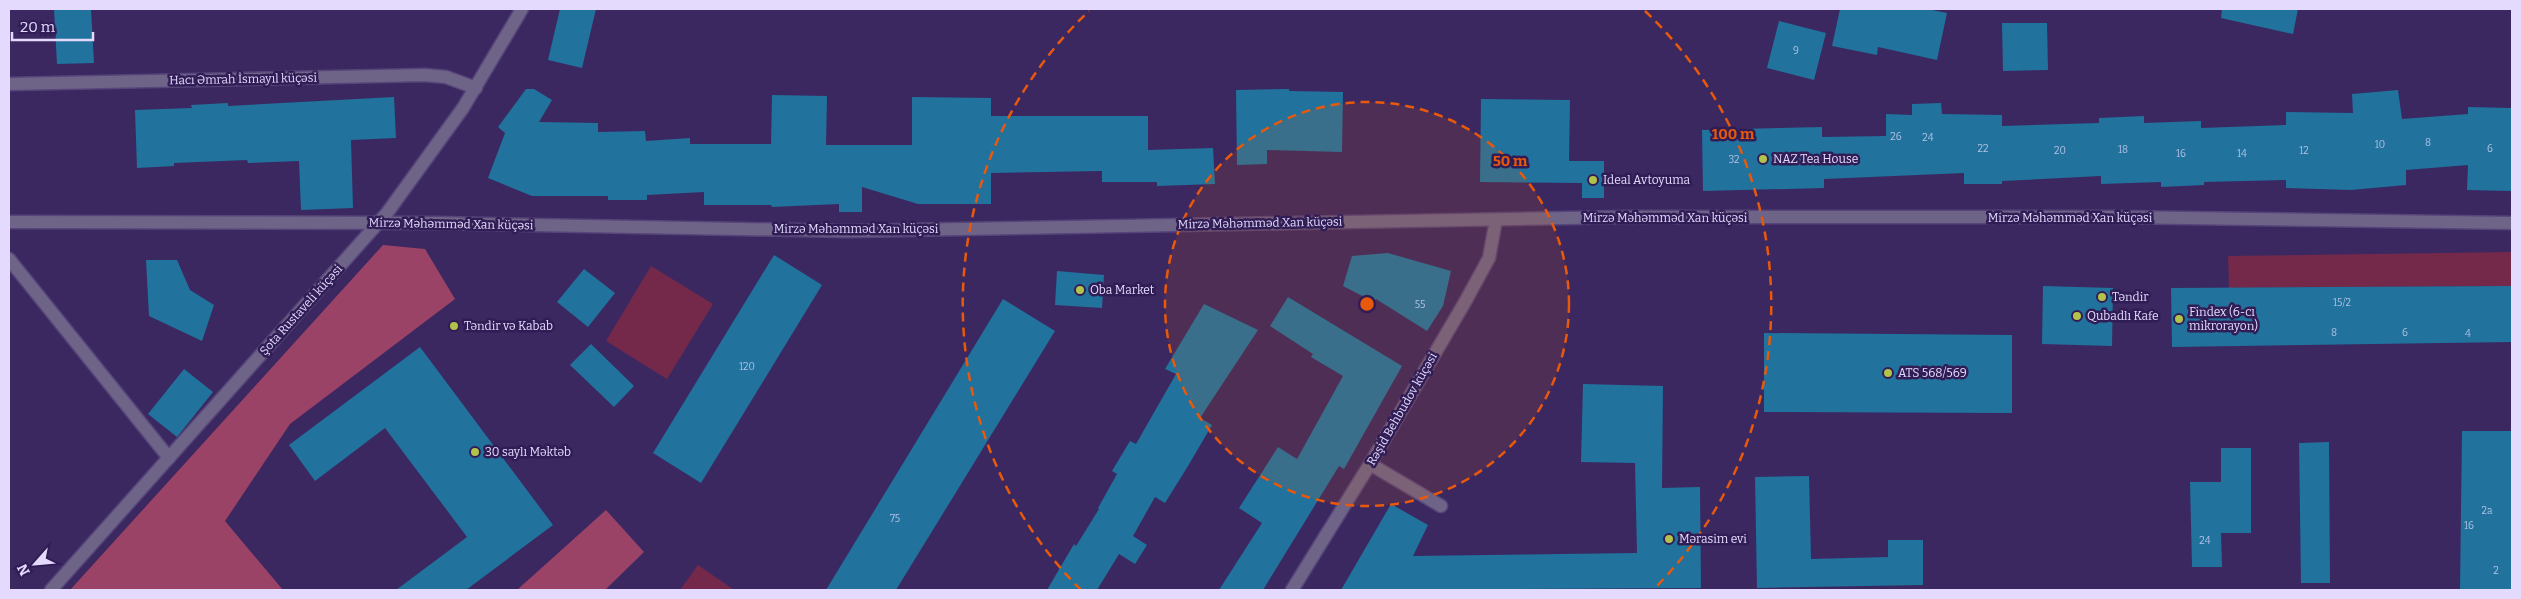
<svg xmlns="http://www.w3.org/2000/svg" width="2521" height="599" viewBox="0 0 2521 599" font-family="Bitter,serif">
<rect width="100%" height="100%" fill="#3b2861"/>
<g fill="#74294a">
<polygon points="2512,252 2512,286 2229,288 2228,256"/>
<polygon points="651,266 713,304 667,379 606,341"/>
<polygon points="698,565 734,590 680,590"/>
</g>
<g fill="#9b4267">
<polygon points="383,245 425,249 455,299 290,424 225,521 283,590 70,590"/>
<polygon points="606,510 644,552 605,590 517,590"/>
</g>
<g fill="#21729d">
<polygon points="54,9 91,9 94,63 57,64"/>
<polygon points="560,9 596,9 582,68 548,60"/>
<polygon points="1840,9 1927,9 1947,13 1937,60 1878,47 1877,55 1832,46"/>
<polygon points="2222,9 2298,9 2293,34 2221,18"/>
<polygon points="1779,21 1826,33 1814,80 1767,68"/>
<polygon points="2002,23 2047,23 2048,70 2003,71"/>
<polygon points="526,89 534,89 552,100 539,122 598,123 598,132 645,131 646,141 690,138 690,144 771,144 772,95 827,96 826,145 912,145 912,97 991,98 991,116 1148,116 1148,150 1213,148 1215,184 1157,186 1157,182 1102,182 1102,171 991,173 991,204 918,204 862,187 862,212 839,212 839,204 772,207 771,205 704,205 704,192 647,195 647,200 608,200 608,196 532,196 488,178 505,133 498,127"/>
<polygon points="1289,89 1289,91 1343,92 1342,152 1267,150 1267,164 1237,165 1236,90"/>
<polygon points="2398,90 2402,119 2468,114 2468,107 2512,108 2512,191 2467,190 2468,165 2406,170 2406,185 2351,190 2286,188 2286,180 2204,182 2204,185 2161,187 2161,182 2101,184 2101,176 2002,181 2002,184 1964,184 1964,173 1824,179 1824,188 1703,191 1702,130 1822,127 1822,137 1886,136 1886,114 1912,115 1912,104 1941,103 1942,114 2002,115 2002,126 2099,123 2099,118 2144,116 2144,123 2201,121 2201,128 2286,125 2286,112 2353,113 2352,94"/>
<polygon points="394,97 396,138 351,140 353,208 301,210 299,161 248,163 247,160 174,163 174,166 137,168 135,110 192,108 191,105 228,103 228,106"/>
<polygon points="1481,99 1570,100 1569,161 1604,161 1604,198 1582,198 1582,183 1480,182"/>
<polygon points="1388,253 1451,271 1443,306 1427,331 1376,299 1374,302 1343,286 1352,256"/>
<polygon points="774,255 822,285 701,483 653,453"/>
<polygon points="146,260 177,260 190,290 214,305 202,341 149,316"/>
<polygon points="584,269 615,293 588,327 557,302"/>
<polygon points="1057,271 1104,275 1102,308 1055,305"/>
<polygon points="2043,286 2113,288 2112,346 2042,344"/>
<polygon points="2512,286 2512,342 2172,347 2171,288"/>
<polygon points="1288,297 1402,366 1344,469 1339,466 1263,590 1219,590 1262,523 1239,508 1278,447 1297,459 1343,376 1311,357 1313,354 1270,326"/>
<polygon points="1003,299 1055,331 896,590 826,590"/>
<polygon points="1204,304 1258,330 1200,418 1212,425 1188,466 1165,503 1155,497 1133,536 1147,545 1135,564 1119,554 1097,590 1047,590 1074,544 1076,546 1099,509 1098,508 1117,474 1112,471 1130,441 1136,444 1176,374 1165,369"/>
<polygon points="1764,333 2012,335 2012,413 1764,412"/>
<polygon points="591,344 634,386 614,407 570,365"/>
<polygon points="420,347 553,525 466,590 396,590 467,537 385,428 315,481 289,445"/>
<polygon points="184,369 213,392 177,437 148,414"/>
<polygon points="1583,384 1663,386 1662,488 1700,487 1701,588 1341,590 1391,504 1428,525 1413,556 1637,553 1635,463 1581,462"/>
<polygon points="2462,431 2512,431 2512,590 2460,590"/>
<polygon points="2329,442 2330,583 2301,583 2299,443"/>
<polygon points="2221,448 2251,448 2251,533 2221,533 2222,567 2192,567 2190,482 2221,482"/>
<polygon points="1809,476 1811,559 1888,557 1888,540 1923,540 1923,585 1757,588 1755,477"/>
</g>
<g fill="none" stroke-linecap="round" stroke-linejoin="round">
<g stroke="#56447a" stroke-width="15">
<g id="minor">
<polyline points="9,84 425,75 446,77 476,88"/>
<polyline points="9,259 169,458"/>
<polyline points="1370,464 1441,506"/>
<polyline points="51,590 387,213 463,108 522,9"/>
<polyline points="1292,590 1370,464 1465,302 1489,258 1496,220"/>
</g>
</g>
<g stroke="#56447a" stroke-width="15">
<polyline id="tertiary" points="9,222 436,223 846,231 1627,217 2117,217 2512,223"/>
</g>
<use href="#minor" stroke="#6d6487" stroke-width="12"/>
<use href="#tertiary" stroke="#6d6487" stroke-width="12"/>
</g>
<circle cx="1367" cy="304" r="202" fill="#e8590c" fill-opacity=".12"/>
<g fill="none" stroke="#e8590c" stroke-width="2.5" stroke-dasharray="9 6">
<circle cx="1367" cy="304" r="202"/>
<path d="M1081 590A404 404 0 0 1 1089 11M1645 11A404 404 0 0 1 1653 590"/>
</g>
<g fill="#b2c34c" stroke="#311d55" stroke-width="2">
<circle cx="1763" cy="159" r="5"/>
<circle cx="1593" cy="180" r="5"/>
<circle cx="1080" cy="290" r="5"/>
<circle cx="2102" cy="297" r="5"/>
<circle cx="2077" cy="316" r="5"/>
<circle cx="2179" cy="319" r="5"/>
<circle cx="454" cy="326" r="5"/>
<circle cx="1888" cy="373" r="5"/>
<circle cx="475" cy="452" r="5"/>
<circle cx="1669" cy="539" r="5"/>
</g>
<g text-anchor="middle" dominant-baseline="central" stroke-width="5" stroke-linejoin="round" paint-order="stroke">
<g font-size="10" fill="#b2c0e5">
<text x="1796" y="51">9</text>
<text x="1896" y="137">26</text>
<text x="1928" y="138">24</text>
<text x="2428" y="143">8</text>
<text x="2380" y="145">10</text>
<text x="1983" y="149">22</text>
<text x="2490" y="149">6</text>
<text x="2123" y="150">18</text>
<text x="2060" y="151">20</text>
<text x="2304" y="151">12</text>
<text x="2181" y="154">16</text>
<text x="2242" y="154">14</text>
<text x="1734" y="160">32</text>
<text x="2342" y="303">15/2</text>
<text x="1420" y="305">55</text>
<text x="2334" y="333">8</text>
<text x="2405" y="333">6</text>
<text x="2468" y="334">4</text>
<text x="747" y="367">120</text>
<text x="2487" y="511">2a</text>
<text x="895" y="519">75</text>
<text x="2469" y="526">16</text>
<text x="2205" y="541">24</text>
<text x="2496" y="571">2</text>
</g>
<g font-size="12" fill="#e3dafd" stroke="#311d55">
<text transform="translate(243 79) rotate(-1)">Hacı Əmrah İsmayıl küçəsi</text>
<text x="1665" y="218">Mirzə Məhəmməd Xan küçəsi</text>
<text x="2070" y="218">Mirzə Məhəmməd Xan küçəsi</text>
<text transform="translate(1260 223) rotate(-1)">Mirzə Məhəmməd Xan küçəsi</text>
<text transform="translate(451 224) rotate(1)">Mirzə Məhəmməd Xan küçəsi</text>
<text x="856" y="229">Mirzə Məhəmməd Xan küçəsi</text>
<text transform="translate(301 310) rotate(-48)">Şota Rustaveli küçəsi</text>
<text transform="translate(1402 409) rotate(-60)">Rəşid Behbudov küçəsi</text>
</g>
<g font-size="12" fill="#e3dafd" stroke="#311d55" text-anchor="start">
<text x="1773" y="159">NAZ Tea House</text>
<text x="1603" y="180">Ideal Avtoyuma</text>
<text x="1090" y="290">Oba Market</text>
<text x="2112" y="297">Təndir</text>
<text x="2189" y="312">Findex (6-cı<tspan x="2189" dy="14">mikrorayon)</tspan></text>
<text x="2087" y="316">Qubadlı Kafe</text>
<text x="464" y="326">Təndir və Kabab</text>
<text x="1898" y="373">ATS 568/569</text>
<text x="485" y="452">30 saylı Məktəb</text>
<text x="1679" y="539">Mərasim evi</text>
</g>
</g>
<circle cx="1367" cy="304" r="8" fill="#e8590c" stroke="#311d55" stroke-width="2.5"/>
<g font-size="15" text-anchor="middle" font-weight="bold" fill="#e8590c" stroke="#311d55" stroke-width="5" stroke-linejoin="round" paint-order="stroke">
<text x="1733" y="139">100 m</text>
<text x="1510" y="166">50 m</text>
</g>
<rect width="2521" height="599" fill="none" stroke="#e3dafd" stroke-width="20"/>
<g transform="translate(35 564) rotate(243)" stroke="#311d55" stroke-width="4" paint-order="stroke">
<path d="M0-4L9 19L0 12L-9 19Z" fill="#e3dafd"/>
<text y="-8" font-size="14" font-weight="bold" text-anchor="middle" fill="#e3dafd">N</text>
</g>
<path d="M12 32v8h81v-8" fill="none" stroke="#e3dafd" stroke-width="2.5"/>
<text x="20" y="32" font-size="15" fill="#e3dafd" stroke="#311d55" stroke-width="4" paint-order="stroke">20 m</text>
</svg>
